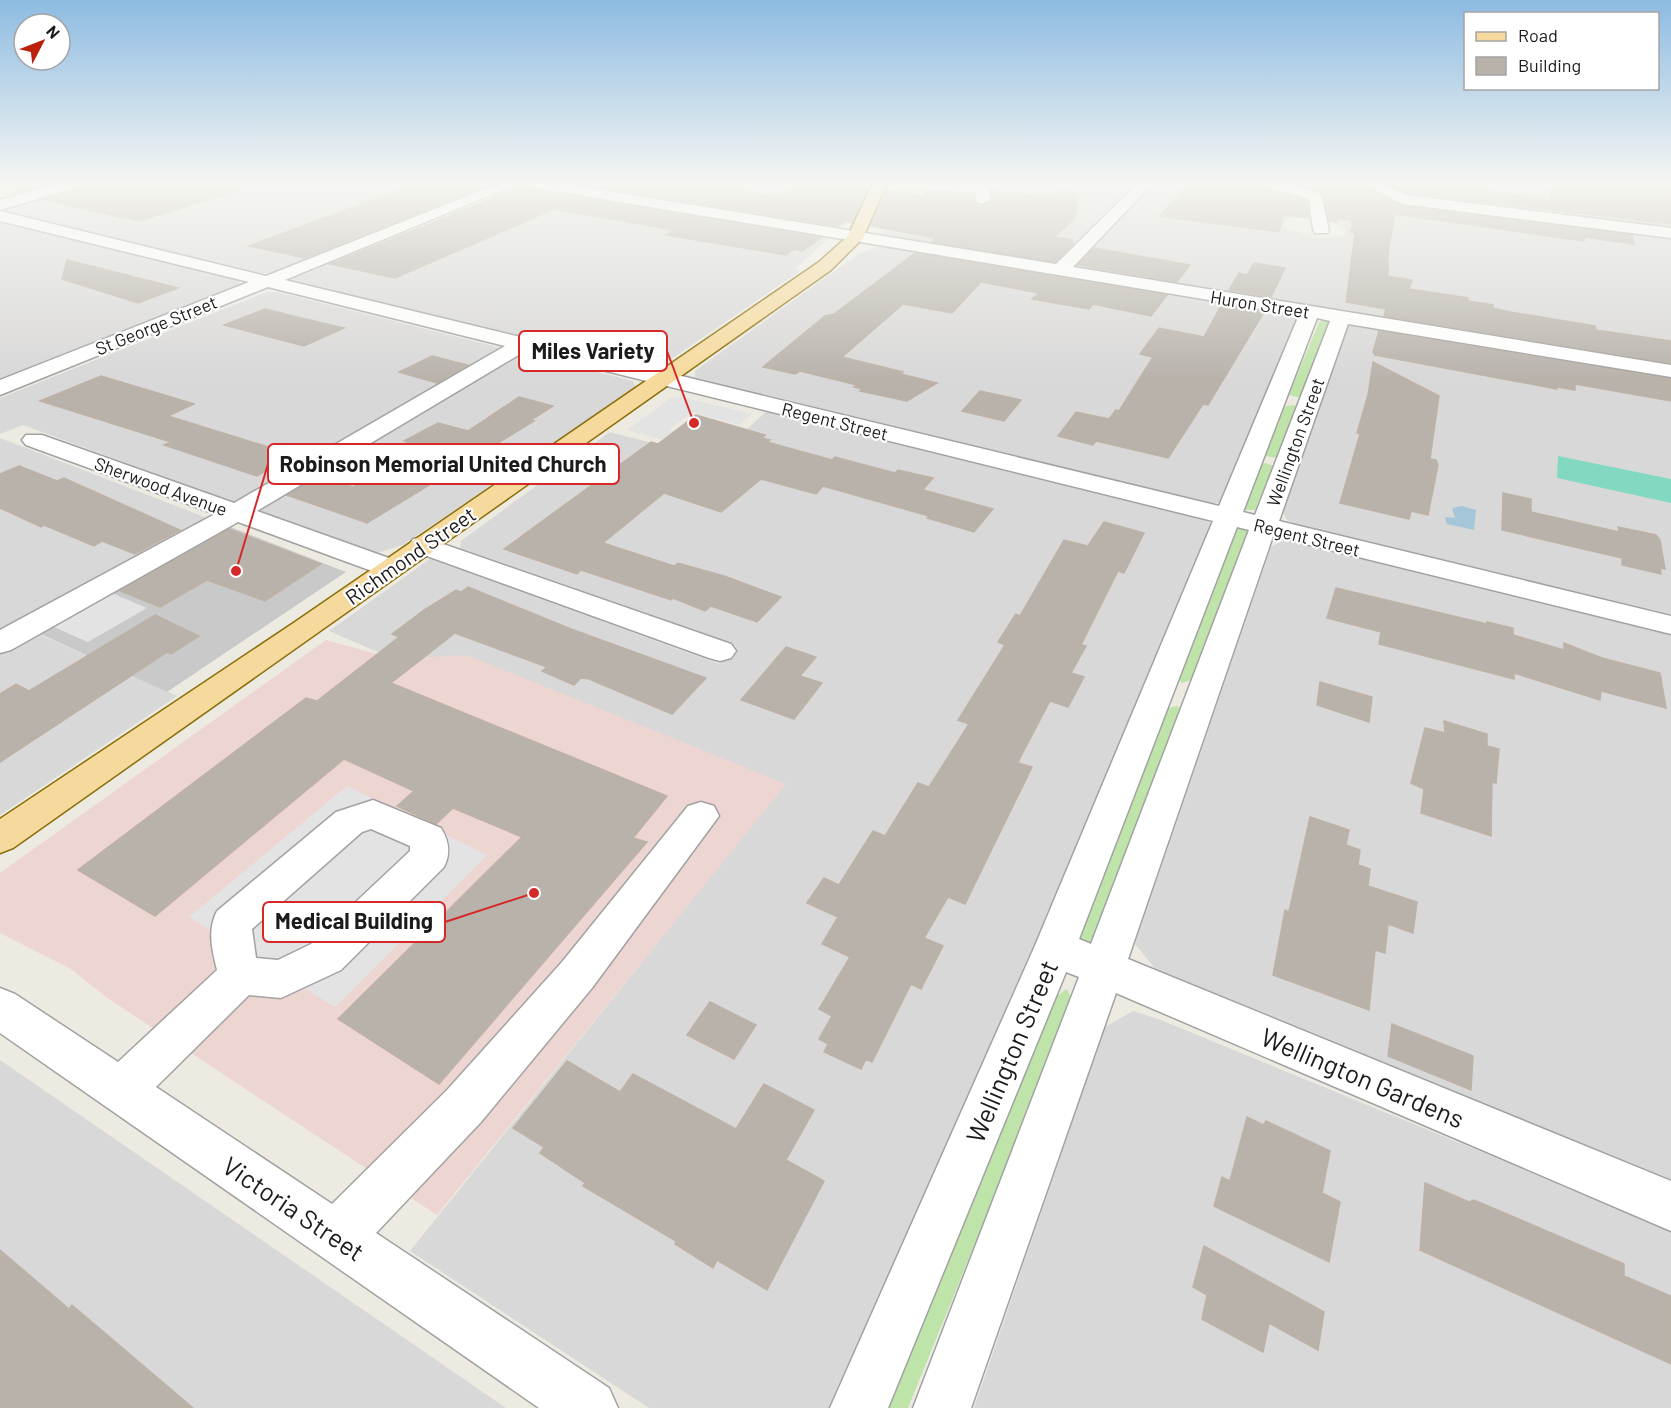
<svg xmlns="http://www.w3.org/2000/svg" width="1671" height="1408" viewBox="0 0 1671 1408" font-family="Barlow,sans-serif">
<rect width="100%" height="100%" fill="#eceae1"/>
<g fill="#d9d8d8">
<polygon points="86,183 499,183 275,273 262,273 5,212 5,208 10,205"/>
<polygon points="555,183 869,183 845,227 840,230"/>
<polygon points="971,183 1136,183 1057,260 1050,263 977,254 976,251 883,235 892,209 1009,185"/>
<polygon points="1155,183 1259,183 1302,196 1308,214 1288,219 1283,225 1289,230 1318,238 1345,236 1346,229 1325,219 1318,196 1276,183 1346,183 1380,196 1406,201 1671,235 1671,366 1080,268 1076,264"/>
<polygon points="1408,183 1671,183 1671,231 1418,197 1409,193 1412,189"/>
<polygon points="519,186 759,224 758,226 829,238 795,269 800,271 671,359 651,364 635,364 296,283 293,279"/>
<polygon points="0,221 234,279 241,283 234,290 0,383"/>
<polygon points="881,246 1288,312 1299,316 1232,497 1220,503 1206,503 695,377 695,371 860,253"/>
<polygon points="267,292 278,292 633,381 636,387 403,545 373,554 23,425 0,434 0,398"/>
<polygon points="1348,324 1671,375 1671,614 1301,526 1287,520 1281,509 1343,328"/>
<polygon points="768,410 1191,515 1212,524 1217,529 843,1408 649,1408 410,1251 785,784 394,659 329,631 430,559 719,664 736,646 474,558 460,550 461,541 610,432 714,459"/>
<polygon points="0,438 215,521 23,627 177,696 0,815"/>
<polygon points="1282,541 1306,544 1671,634 1671,1187 1170,987 1135,944 1271,547"/>
<polygon points="1133,1011 1161,1020 1671,1230 1671,1408 974,1408 1105,1027"/>
<polygon points="0,1060 506,1408 0,1408"/>
</g>
<polygon fill="#edd5d1" points="326,640 394,659 467,655 786,784 437,1215 106,997 71,969 0,933 0,873"/>
<polygon fill="#c9c9c9" points="215,521 346,572 167,692 23,626"/>
<g fill="#bfe4a9">
<polygon points="1324,320 1330,323 1301,398 1289,395 1319,322"/>
<polygon points="1294,405 1298,409 1277,458 1264,456 1285,406"/>
<polygon points="1266,463 1273,466 1255,510 1246,510 1242,505 1259,464"/>
<polygon points="1242,527 1249,532 1191,680 1182,683 1176,677 1233,529"/>
<polygon points="1177,706 1185,712 1100,947 1078,938 1168,708"/>
<polygon points="1067,989 1073,1002 908,1408 881,1408 1048,1002"/>
</g>
<polygon fill="#83d8c1" points="1558,456 1671,479 1671,503 1557,478"/>
<g fill="#e3e3e3">
<polygon points="677,397 681,397 752,414 739,425 692,412 669,430 682,434 671,442 627,430 669,399"/>
<polygon points="93,585 147,608 88,642 33,618"/>
<polygon points="347,786 487,855 335,1007 189,917"/>
</g>
<polygon fill="#a4c6d8" points="1462,506 1476,510 1474,530 1447,524 1445,517 1455,518 1452,508"/>
<g fill="#b8b2ab" stroke="#bdb2a5" stroke-width="1.5">
<polygon points="15,183 53,183 15,193"/>
<polygon points="87,183 242,183 243,189 139,221 43,200 84,188"/>
<polygon points="428,183 464,183 485,187 305,258 249,246 381,197"/>
<polygon points="571,183 692,183 778,197 812,183 868,188 852,223 846,221 838,226"/>
<polygon points="1190,183 1264,189 1307,201 1309,218 1283,215 1279,232 1160,216"/>
<polygon points="1295,183 1361,183 1402,206 1632,235 1634,244 1585,237 1584,241 1395,214 1388,252 1388,276 1412,280 1409,289 1468,298 1468,301 1493,305 1493,308 1510,312 1595,326 1596,330 1671,341 1671,363 1384,316 1386,309 1346,302 1355,233 1351,232 1353,224 1350,220 1337,218 1337,222 1329,221 1323,194"/>
<polygon points="1386,183 1490,183 1486,191 1550,199 1551,183 1671,185 1671,224 1407,193"/>
<polygon points="522,184 530,189 821,238 802,251 794,249 786,255 666,235 674,230 554,209 395,278 330,264 511,191"/>
<polygon points="886,190 924,196 925,191 973,195 975,202 981,206 991,201 992,192 1054,197 1056,191 1079,193 1075,218 1054,237 1072,240 1073,244 1055,262 932,242 936,238 871,226"/>
<polygon points="1094,248 1190,265 1177,282 1078,265"/>
<polygon points="915,253 1167,295 1151,316 1093,304 1089,309 1032,299 1039,293 981,282 952,313 903,304 842,357 903,372 901,374 937,383 907,401 860,391 862,389 854,387 857,385 800,371 795,374 763,367 825,316 834,314"/>
<polygon points="67,260 178,288 138,303 62,279"/>
<polygon points="1254,263 1285,268 1271,297 1229,290 1239,273 1247,275"/>
<polygon points="1222,304 1264,312 1208,405 1203,404 1168,458 1096,441 1093,445 1058,436 1076,412 1109,419 1116,410 1119,411 1153,357 1140,354 1159,328 1204,337"/>
<polygon points="265,309 301,318 344,328 304,346 224,325"/>
<polygon points="1379,331 1671,379 1671,401 1575,384 1575,390 1557,387 1557,389 1375,355 1373,352"/>
<polygon points="432,356 468,365 437,383 399,372"/>
<polygon points="1373,362 1439,396 1430,459 1436,460 1438,465 1428,515 1411,511 1409,519 1340,503 1360,434 1357,433 1368,395"/>
<polygon points="101,376 194,404 168,416 294,455 257,476 164,445 171,442 40,401"/>
<polygon points="980,391 1021,400 1004,421 962,411"/>
<polygon points="519,397 553,406 531,420 534,421 367,523 287,495 321,476 353,487 419,447 404,441 438,423 468,431"/>
<polygon points="696,415 765,435 762,438 770,440 767,442 832,460 835,457 895,473 898,470 933,478 923,490 993,509 974,532 927,518 929,516 823,486 816,494 761,479 721,512 664,493 603,543 674,566 678,563 724,576 781,597 757,622 711,606 705,611 673,598 671,600 581,570 577,574 504,549 651,442 658,444"/>
<polygon points="19,466 57,481 64,478 180,530 135,554 102,541 94,546 44,525 41,527 0,508 0,474"/>
<polygon points="1503,493 1531,499 1531,512 1619,532 1618,527 1656,535 1660,540 1665,569 1660,568 1661,574 1622,565 1622,558 1502,530"/>
<polygon points="1104,522 1144,533 1124,573 1118,571 1081,645 1086,646 1071,673 1084,677 1068,707 1050,701 1021,756 1018,763 1032,767 965,904 948,897 924,938 943,946 921,989 911,984 872,1062 866,1059 861,1069 824,1052 828,1044 819,1039 832,1016 819,1009 850,957 822,944 838,917 807,903 824,878 839,885 873,831 885,836 918,783 929,787 969,724 958,720 1005,645 998,642 1016,614 1020,616 1064,540 1088,546"/>
<polygon points="229,529 321,564 265,601 207,580 160,607 120,591"/>
<polygon points="468,587 571,629 706,678 672,714 589,679 581,678 574,685 542,671 547,667 455,633 391,683 667,796 633,838 647,842 439,1084 338,1019 522,837 453,808 436,824 421,817 397,806 414,791 344,759 155,916 78,870 306,698 317,701 399,637 392,634 424,610 456,590 461,592"/>
<polygon points="1336,588 1487,624 1487,622 1513,628 1513,635 1564,650 1564,643 1602,658 1660,673 1666,708 1601,691 1600,700 1514,673 1514,679 1379,644 1381,632 1327,618"/>
<polygon points="155,615 199,636 171,654 167,652 0,762 0,694 16,684 29,691"/>
<polygon points="786,647 816,657 800,676 822,683 794,719 741,700"/>
<polygon points="1320,682 1372,697 1369,722 1317,705"/>
<polygon points="1444,721 1487,734 1487,746 1499,749 1496,783 1492,782 1491,836 1421,813 1424,789 1411,783 1425,728 1445,733"/>
<polygon points="1310,817 1349,830 1346,845 1360,850 1358,865 1370,869 1368,886 1417,902 1413,933 1388,924 1385,953 1375,950 1369,1010 1273,975 1285,910 1289,912"/>
<polygon points="710,1002 756,1025 734,1059 687,1035"/>
<polygon points="1392,1024 1473,1056 1471,1090 1388,1056"/>
<polygon points="567,1061 620,1092 633,1074 736,1129 764,1084 814,1110 786,1160 824,1181 767,1290 717,1260 713,1268 675,1244 676,1241 583,1186 585,1183 540,1153 544,1147 513,1128"/>
<polygon points="1247,1117 1263,1125 1266,1121 1330,1151 1322,1193 1340,1202 1329,1262 1214,1206 1222,1177 1230,1181"/>
<polygon points="1425,1183 1469,1202 1474,1200 1624,1264 1624,1276 1671,1296 1671,1364 1420,1250"/>
<polygon points="1204,1246 1324,1312 1318,1350 1269,1323 1263,1352 1202,1319 1207,1295 1193,1287"/>
<polygon points="0,1250 69,1309 72,1305 193,1408 0,1408"/>
</g>
<g fill="none" stroke-linecap="round" stroke-linejoin="round">
<g stroke="#a2a2a2" stroke-width="3">
<g id="minor">
<polygon points="62,183 85,183 83,186 0,210 0,200"/>
<path d="M500 183H520L285 280 1219 506 1299 315 530 187 523 183H557L1056 264 1138 183H1153L1073 267 1671 365V377L1348 324 1279 521 1671 616V634L1273 536 1128 959 1671 1181V1231L1116 993 971 1408H913L1079 977 1066 972 888 1408H830L1034 948 1213 521 525 351 257 511 400 562 404 568 400 574 390 576 380 574 238 522 11 650 0 653V630L215 514 26 445 22 440 26 435H42L234 503 505 346 268 287 0 395V380L249 282 0 221V211L266 276ZM1317 318 1330 321 1255 515 1243 512ZM1237 527 1249 530 1091 944 1079 939Z"/>
<polygon points="891,183 982,185 989,189 990,199 982,204 977,202 975,193 898,187"/>
<polygon points="1260,183 1288,183 1321,194 1329,230 1327,233 1315,233 1313,230 1309,199 1262,186"/>
<polygon points="1363,183 1381,183 1406,195 1671,228 1671,238 1402,204"/>
<polygon points="423,537 731,644 736,651 731,658 720,661 709,658 413,551 409,545 413,539"/>
<path d="M373 800 441 828C449 841 451 853 444 867L341 970 281 998 249 995 156 1087 332 1204 447 1090 562 962 688 806 701 802 714 806 719 816 592 988 481 1122 376 1233 609 1388 618 1408H539L0 1033V988L15 994 118 1062 217 970C212 950 207 930 217 911L336 812ZM371 829 410 846V851L311 944 278 960 256 958 252 929 362 832Z"/>
</g>
</g>
<g stroke="#8a6e09" stroke-width="3">
<polygon id="major" points="873,183 887,183 863,238 831,270 13,848 0,853 0,819 295,622 819,262 848,236"/>
</g>
<use href="#minor" fill="#fff" fill-rule="evenodd"/>
<use href="#major" fill="#f6da9d" fill-rule="evenodd"/>
</g>
<linearGradient id="sky" x2="0" y2="1"><stop stop-color="#8dbbe2"/><stop offset="0.48" stop-color="#f6f6f2"/><stop offset="1" stop-color="#f6f6f2" stop-opacity="0"/></linearGradient>
<rect width="1671" height="380" fill="url(#sky)"/>
<g text-anchor="middle" dominant-baseline="central" stroke-width="4.5" stroke-linejoin="round" paint-order="stroke">
<g font-size="18" fill="#1b1b1b" stroke="#fff">
<text transform="translate(1260 304) rotate(9)">Huron Street</text>
<text transform="translate(156 325) rotate(-22)">St George Street</text>
<text transform="translate(835 421) rotate(14)">Regent Street</text>
<text transform="translate(1295 442) rotate(-70)">Wellington Street</text>
<text transform="translate(161 486) rotate(20)">Sherwood Avenue</text>
<text transform="translate(1307 537) rotate(14)">Regent Street</text>
</g>
<g font-size="21" fill="#1b1b1b" stroke="#fff">
<text transform="translate(410 555) rotate(-35)">Richmond Street</text>
</g>
<g font-size="26" fill="#1b1b1b" stroke="#fff">
<text transform="translate(1011 1051) rotate(-67)">Wellington Street</text>
<text transform="translate(1363 1077) rotate(23)">Wellington Gardens</text>
<text transform="translate(294 1208) rotate(34)">Victoria Street</text>
</g>
</g>
<path fill="none" stroke="#d62828" stroke-width="2" d="M694 423L667 351M236 571L268 464M534 893L445 922"/>
<g fill="#d62828" stroke="#fff" stroke-width="2">
<circle cx="694" cy="423" r="6"/>
<circle cx="236" cy="571" r="6"/>
<circle cx="534" cy="893" r="6"/>
</g>
<g fill="#fff" stroke="#d62828" stroke-width="2">
<rect x="519" y="331" width="148" height="40" rx="6"/>
<rect x="268" y="444" width="351" height="40" rx="6"/>
<rect x="263" y="902" width="182" height="40" rx="6"/>
</g>
<g font-size="22" text-anchor="middle" font-weight="bold" fill="#1b1b1b">
<text x="593" y="359">Miles Variety</text>
<text x="443" y="472">Robinson Memorial United Church</text>
<text x="354" y="929">Medical Building</text>
</g>
<rect x="1464" y="12" width="195" height="78" fill="#ffffff" stroke="#a4a4a4" stroke-width="1.5"/>
<rect x="1476" y="32" width="30" height="9" fill="#f6da9d" stroke="#a4a4a4" stroke-width="1.5"/>
<text x="1518" y="42" font-size="18" fill="#1b1b1b">Road</text>
<rect x="1476" y="57" width="30" height="18" fill="#b8b2ab" stroke="#a4a4a4" stroke-width="1.5"/>
<text x="1518" y="72" font-size="18" fill="#1b1b1b">Building</text>
<g transform="translate(42 42) rotate(48)"><circle r="28" fill="#ffffff" stroke="#a4a4a4" stroke-width="1.5"/>
<path d="M0-4.5L10 22L0 15L-10 22Z" fill="#bb200c"/>
<text y="-9" font-size="16" font-weight="bold" text-anchor="middle" fill="#1b1b1b">N</text>
</g>
</svg>
